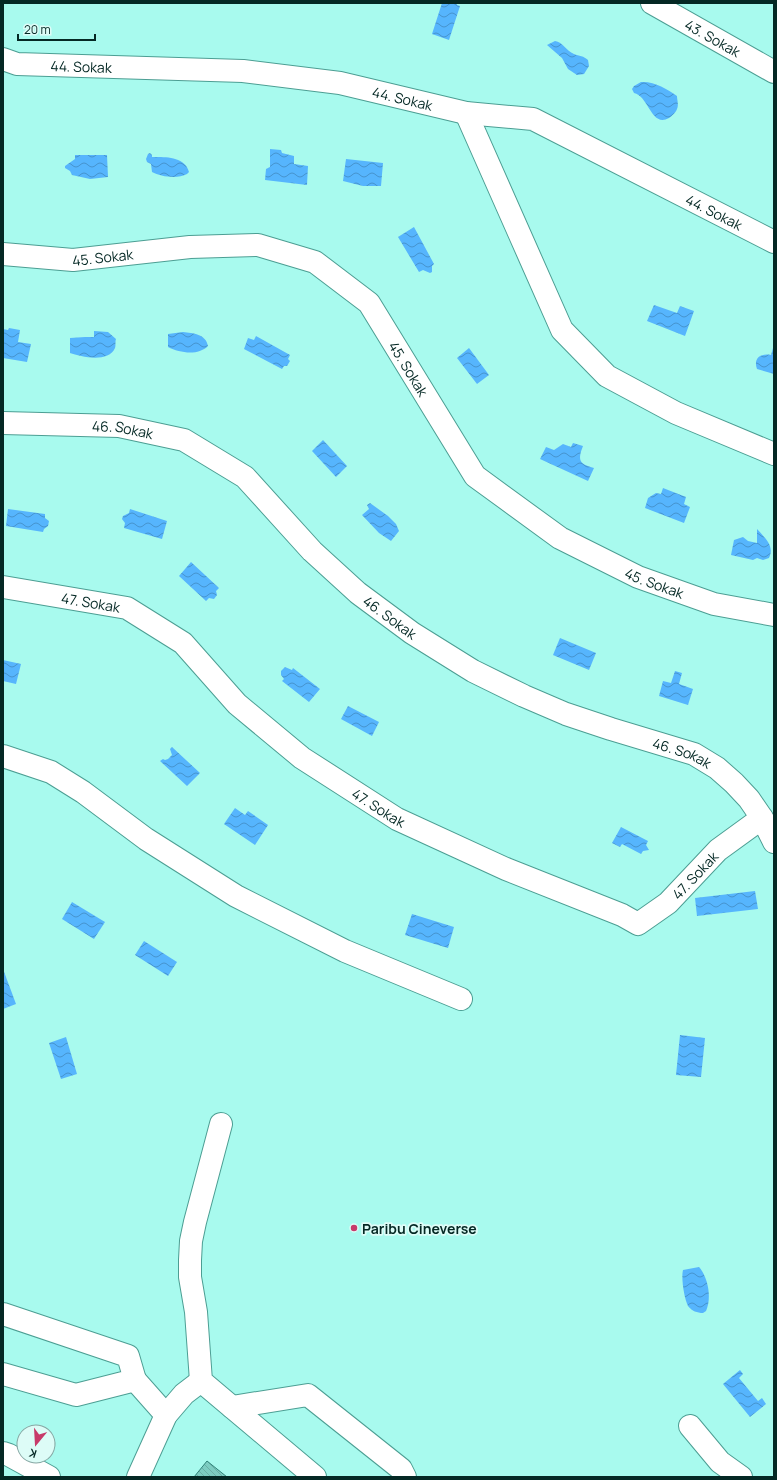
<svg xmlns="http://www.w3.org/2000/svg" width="777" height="1480" viewBox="0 0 777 1480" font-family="Manrope,sans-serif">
<defs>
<pattern id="water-waves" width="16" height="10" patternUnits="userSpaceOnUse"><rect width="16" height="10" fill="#56b5fd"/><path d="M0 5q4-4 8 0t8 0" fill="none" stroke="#4593cd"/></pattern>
<pattern id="building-back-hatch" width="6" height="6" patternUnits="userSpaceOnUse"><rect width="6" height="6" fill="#7dcdc2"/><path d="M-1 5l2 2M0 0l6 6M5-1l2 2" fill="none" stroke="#6ab0a7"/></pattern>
</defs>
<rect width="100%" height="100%" fill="#a8faee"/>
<g fill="url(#water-waves)">
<polygon points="442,3 457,3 457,5 460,6 449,40 432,34"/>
<path d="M555 41C563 42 566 51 574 54 579 56 584 56 588 60L589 66 584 74 577 75 568 69 562 58 547 45Z"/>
<path d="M641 82C654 81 667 89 677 96 677 100 679 105 677 109 676 112 672 116 669 118 651 128 649 96 634 93L632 89 634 86Z"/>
<polygon points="270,149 281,150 282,153 294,156 294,164 308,166 307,185 265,180 266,169 270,167"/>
<path d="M150 153 152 155V157C164 157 185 156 189 172L187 174C178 179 161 177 152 172L151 164 147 162 146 159 148 154Z"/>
<polygon points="75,155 107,155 108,177 90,179 72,175 70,171 65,168 65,166 75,159"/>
<polygon points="346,159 383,163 381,186 363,186 343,181"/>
<polygon points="414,227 434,264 432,266 432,272 430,273 423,270 419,272 398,237"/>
<polygon points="654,305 677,313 680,306 694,311 685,336 647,321"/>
<polygon points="9,328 20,330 18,342 31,344 27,362 3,358 3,329 8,330"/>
<path d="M94 331 108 332 116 339C115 341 116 346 115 348 109 363 81 357 70 353V338L85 337H94Z"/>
<path d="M183 332C193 333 206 334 208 346 198 356 180 353 168 347V334Z"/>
<polygon points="256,336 290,355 288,359 290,361 287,366 284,366 282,369 244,349 248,338 254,340"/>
<polygon points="469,348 489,375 477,384 457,358"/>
<path d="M773 348H774V374L757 369C753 358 761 353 771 355Z"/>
<polygon points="323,440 347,466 336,477 312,451"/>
<path d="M573 443 583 446C577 461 580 464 594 468L588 481 540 459 546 447 554 450 563 444 571 447Z"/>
<polygon points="663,488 686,497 684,504 690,507 684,523 645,508 648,498 656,493 661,494"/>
<polygon points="370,503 388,516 396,524 399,531 391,541 379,533 362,515 369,509 367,505"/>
<polygon points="8,509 45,514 45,518 49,521 48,526 44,529 43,532 6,526"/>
<polygon points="130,509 167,521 162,539 124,528 125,523 122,519 123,516 129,513"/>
<path d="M757 529C765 538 775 546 769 558L763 560 757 558 753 560 731 555 734 540 743 537 748 541 757 543Z"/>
<polygon points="191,562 219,588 216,591 217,595 214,599 209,598 206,601 179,576"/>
<polygon points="560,638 596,653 589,670 553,655"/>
<polygon points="3,660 21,664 16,684 3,681"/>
<polygon points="285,667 292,670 293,668 320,689 309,702 282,681 284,679 281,675 281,671"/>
<polygon points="675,671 682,673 679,684 693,689 688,705 659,696 663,681 671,683"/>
<polygon points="348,706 379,722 372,736 341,719"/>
<polygon points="172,747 200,773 187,786 160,761 163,759 165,760 168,759 172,755 170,749"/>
<polygon points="235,808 245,815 248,811 268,825 255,845 224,824"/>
<polygon points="621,827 648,841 646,845 649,850 643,851 641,854 622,844 620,847 612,843"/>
<polygon points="755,891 758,909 697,916 695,898"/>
<polygon points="72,902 105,922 94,939 62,919"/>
<polygon points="412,914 454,927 448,948 405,935"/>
<polygon points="144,941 177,962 168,976 135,955"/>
<polygon points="3,969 16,1004 3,1009"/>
<polygon points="680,1035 705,1038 701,1077 676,1075"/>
<polygon points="66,1037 77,1074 61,1079 49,1043"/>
<path d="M699 1267C708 1277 712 1298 706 1311L703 1313C697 1313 692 1311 688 1306 684 1298 681 1278 683 1270Z"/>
<polygon points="740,1370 743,1374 739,1378 758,1401 762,1398 766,1404 750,1417 723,1384"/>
</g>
<polygon fill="url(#building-back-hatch)" stroke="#2f8379" points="207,1461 227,1477 194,1477"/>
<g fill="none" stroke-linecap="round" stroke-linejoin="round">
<g stroke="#4c9e93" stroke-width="24">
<g id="minor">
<path id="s1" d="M652 3 774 72"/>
<path id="s2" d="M3 59 17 64 243 71 340 83 466 113 533 119 774 242"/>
<polyline points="466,113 562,330 607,376 676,413 774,454"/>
<path id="s3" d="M3 254 73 260 190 247 258 245 315 262 369 303 475 476 560 538 638 577 714 604 774 615"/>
<path id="s4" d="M3 423 119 426 184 440 245 477 312 551 358 593 412 633 473 671 524 696 566 714 611 729 694 754 717 768 734 783 749 799 762 818 774 842"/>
<path id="s5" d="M3 587 127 608 183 643 237 704 302 758 397 819 506 869 622 915 638 924 668 903 718 850 762 818"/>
<polyline points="3,756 51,772 83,792 146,839 236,896 345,951 461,999"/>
<polyline points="221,1124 195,1222 191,1241 190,1260 190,1277 196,1312 201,1381 315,1477"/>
<polyline points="3,1314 128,1356 135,1380 76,1395 3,1374"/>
<polyline points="135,1380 166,1415"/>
<polyline points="232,1407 308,1395 401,1469 405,1477"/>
<polyline points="690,1426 720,1462 741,1477"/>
<polyline points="3,1453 9,1455 49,1477"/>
<polyline points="138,1477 166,1415 184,1394 201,1381"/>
</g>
</g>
<use href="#minor" stroke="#fff" stroke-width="22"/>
</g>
<circle fill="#c73a6a" stroke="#ddfcf7" stroke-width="1.5" cx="354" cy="1228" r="4"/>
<g text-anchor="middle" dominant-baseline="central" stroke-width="3.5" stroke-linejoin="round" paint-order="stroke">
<g font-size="14" fill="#042824" stroke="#ddfcf7">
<text stroke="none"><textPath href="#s1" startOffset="70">43. Sokak</textPath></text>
<text stroke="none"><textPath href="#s2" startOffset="79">44. Sokak</textPath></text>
<text stroke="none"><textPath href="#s2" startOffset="403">44. Sokak</textPath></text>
<text stroke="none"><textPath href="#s2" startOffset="739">44. Sokak</textPath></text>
<text stroke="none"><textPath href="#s3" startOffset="100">45. Sokak</textPath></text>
<text stroke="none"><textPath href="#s3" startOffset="460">45. Sokak</textPath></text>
<text stroke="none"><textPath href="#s4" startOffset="120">46. Sokak</textPath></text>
<text stroke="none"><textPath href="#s3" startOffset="796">45. Sokak</textPath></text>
<text stroke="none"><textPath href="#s5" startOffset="89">47. Sokak</textPath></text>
<text stroke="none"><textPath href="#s4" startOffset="456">46. Sokak</textPath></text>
<text stroke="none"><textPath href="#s4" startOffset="780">46. Sokak</textPath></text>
<text stroke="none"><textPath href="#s5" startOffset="449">47. Sokak</textPath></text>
<text stroke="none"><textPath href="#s5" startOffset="809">47. Sokak</textPath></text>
</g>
<g font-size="14" font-weight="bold" fill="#042824" stroke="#ddfcf7" text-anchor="start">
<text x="362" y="1228">Paribu Cineverse</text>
</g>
</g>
<rect width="777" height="1480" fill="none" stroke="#042824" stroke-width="8"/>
<g transform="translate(36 1444) rotate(198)"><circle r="19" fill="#ddfcf7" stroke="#86a7a3"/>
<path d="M0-3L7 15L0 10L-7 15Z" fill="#c73a6a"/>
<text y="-6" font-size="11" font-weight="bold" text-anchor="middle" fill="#042824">K</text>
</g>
<path d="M18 34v6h77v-6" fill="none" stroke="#042824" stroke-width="2"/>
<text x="24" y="34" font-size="12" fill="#042824" stroke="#ddfcf7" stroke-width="3" paint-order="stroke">20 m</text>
</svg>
